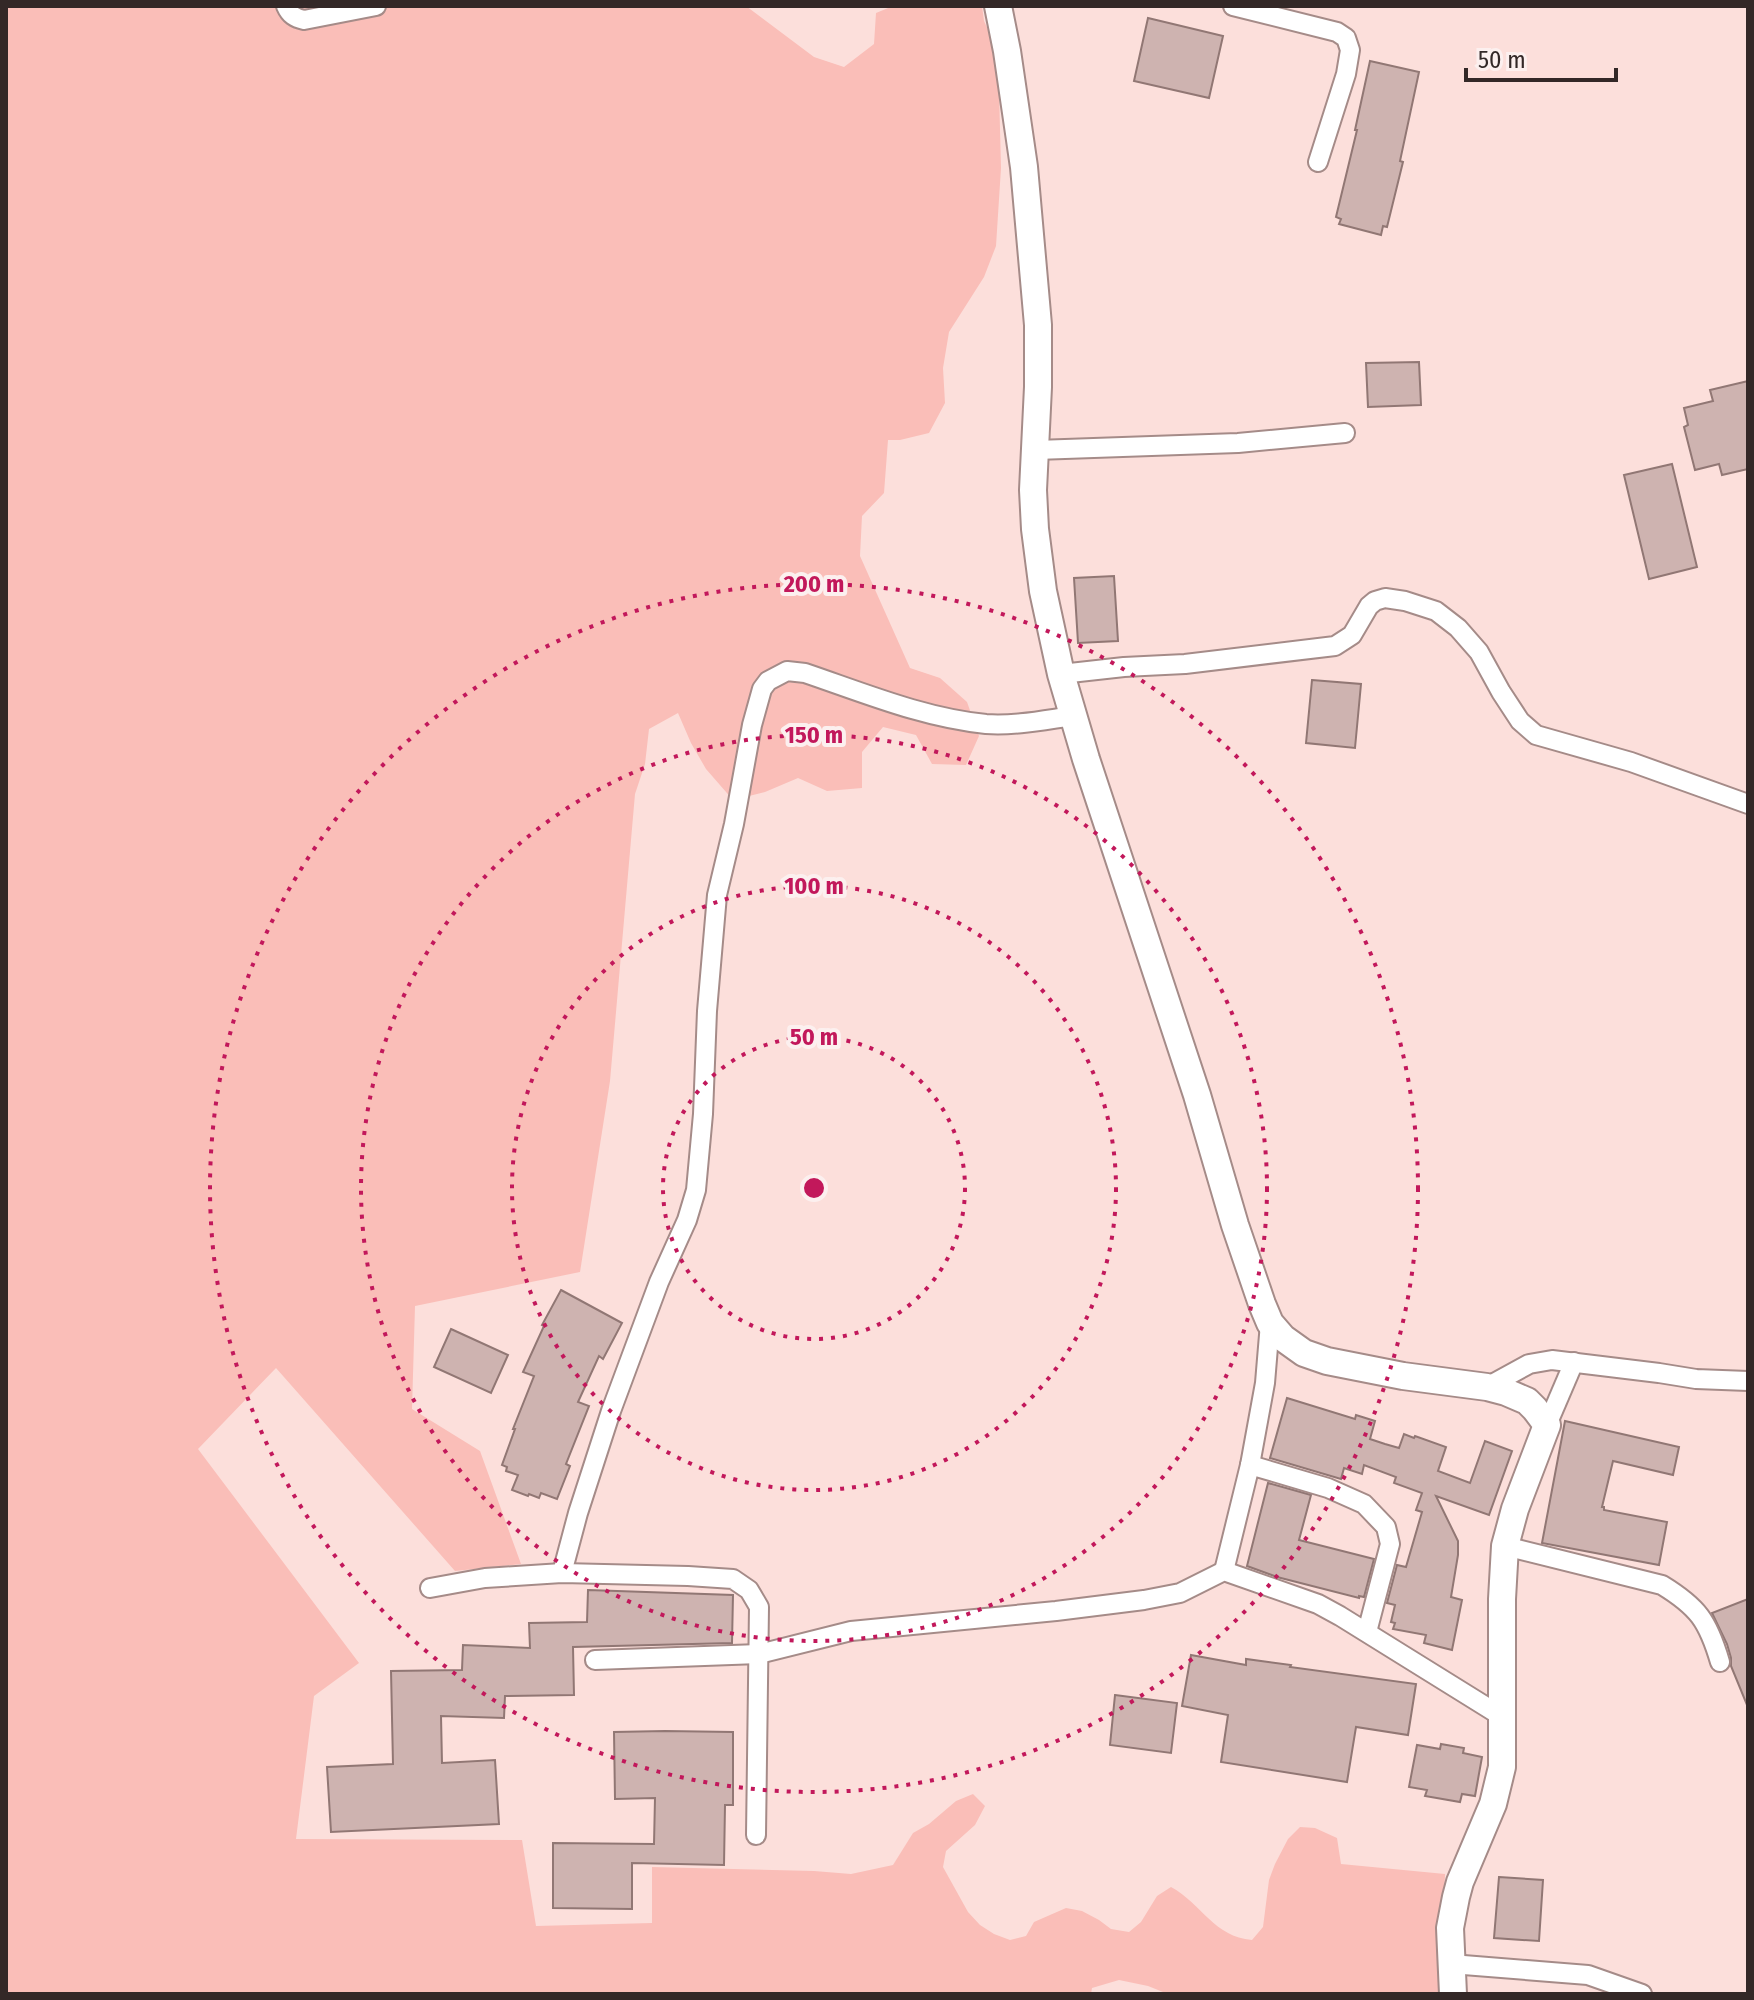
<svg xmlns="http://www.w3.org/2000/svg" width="1754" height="2000" viewBox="0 0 1754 2000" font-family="'Fira Sans Condensed',sans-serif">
<rect width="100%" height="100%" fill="#fcdfdb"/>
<path fill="#fabeb8" d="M6 6H746L814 57 844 67 874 44 876 13 893 6H982L984 21 998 51 1001 168 996 246 984 277 949 332 943 368 945 403 929 433 900 440H888L884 493 862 516 860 556 910 668 940 678 967 702 979 736 966 765 932 764 916 735 883 727 862 752V788L827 791 798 778 765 792 733 800 706 769 691 743 678 713 649 729 645 764 635 794 610 1081 580 1272 415 1306 412 1409 480 1451 521 1564 455 1571 276 1368 198 1449 359 1663 314 1696 296 1839 522 1840 536 1926 652 1923V1867L814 1871 851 1874 893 1865 913 1833 929 1824 956 1801 973 1794 985 1806 975 1825 946 1851 943 1867 968 1912 980 1925 994 1934 1010 1940 1026 1936 1034 1922 1066 1908 1082 1911 1099 1920 1111 1929 1129 1932 1141 1922 1157 1896 1171 1887C1202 1904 1214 1937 1252 1940L1263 1927 1269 1880 1275 1864 1288 1839 1300 1827 1315 1828 1337 1838 1341 1864 1445 1874 1443 1939 1446 1994H1168L1148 1986 1119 1980 1092 1988 1091 1994H6Z"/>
<g fill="#ceb3b0" stroke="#917774" stroke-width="2">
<polygon points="1148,18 1223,36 1209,98 1134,81"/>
<polygon points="1370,61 1419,72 1400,161 1403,162 1387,227 1383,226 1381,235 1339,224 1341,219 1336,217 1357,130 1355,130"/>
<polygon points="1419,362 1421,405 1368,407 1366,363"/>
<polygon points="1748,381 1748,469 1722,475 1719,464 1695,470 1684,427 1688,425 1684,408 1713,401 1710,390"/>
<polygon points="1672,464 1697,567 1649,579 1624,475"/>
<polygon points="1114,576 1118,641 1078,643 1074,578"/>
<polygon points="1312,680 1361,684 1355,748 1306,743"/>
<polygon points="561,1290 622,1323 603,1359 599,1356 578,1402 589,1406 566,1464 570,1466 557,1499 541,1493 539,1498 529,1494 528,1496 512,1490 518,1475 506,1471 507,1467 502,1465 515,1429 513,1429 534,1376 523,1372 544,1326 542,1325"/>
<polygon points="451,1329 508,1355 491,1393 434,1367"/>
<polygon points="1287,1398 1355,1419 1356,1415 1375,1421 1370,1439 1385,1444 1399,1448 1404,1434 1414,1438 1415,1436 1446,1447 1438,1471 1470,1483 1485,1441 1512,1451 1489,1515 1436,1496 1458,1541 1458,1555 1451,1597 1462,1600 1452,1650 1424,1643 1426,1635 1393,1629 1395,1623 1391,1622 1395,1605 1387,1603 1397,1565 1406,1567 1422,1512 1416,1510 1422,1493 1394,1483 1396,1477 1364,1465 1362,1474 1344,1468 1341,1479 1270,1458"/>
<polygon points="1565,1421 1679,1447 1673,1475 1613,1461 1602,1507 1604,1507 1604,1510 1667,1522 1659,1565 1542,1543"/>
<polygon points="1268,1483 1311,1495 1299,1540 1374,1559 1364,1597 1359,1596 1359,1598 1277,1577 1247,1566"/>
<polygon points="588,1590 733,1595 732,1643 573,1647 574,1695 505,1696 504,1718 441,1716 442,1763 495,1760 499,1824 331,1832 327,1767 393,1764 391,1671 462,1670 463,1645 530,1648 529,1623 587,1622"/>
<polygon points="1748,1599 1748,1705 1747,1705 1731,1666 1731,1658 1727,1644 1712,1613"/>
<polygon points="1191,1655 1246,1665 1246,1659 1291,1665 1290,1667 1416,1684 1408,1735 1356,1727 1347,1782 1221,1762 1228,1715 1182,1706"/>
<polygon points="1115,1695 1177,1703 1171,1753 1110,1745"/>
<polygon points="665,1731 733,1732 733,1805 725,1805 724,1865 632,1863 632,1909 553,1908 553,1843 654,1844 655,1798 615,1799 614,1732"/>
<polygon points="1441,1744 1464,1748 1463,1753 1482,1757 1475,1796 1462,1794 1460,1802 1425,1796 1427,1790 1409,1787 1417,1745 1440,1749"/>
<polygon points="1499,1877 1543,1880 1539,1941 1494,1938"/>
</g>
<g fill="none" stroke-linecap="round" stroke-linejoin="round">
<g stroke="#a58b88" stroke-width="22">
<g id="street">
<path d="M286 6C290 15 295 18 304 20L376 6"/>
<polyline points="1233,6 1337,32 1346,38 1350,50 1346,74 1318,162"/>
<polyline points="1036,450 1238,443 1345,433"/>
<polyline points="1061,674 1124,667 1185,664 1335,646 1352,635 1369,606 1375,601 1385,598 1405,601 1436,611 1458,628 1479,652 1501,692 1520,721 1536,735 1631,762 1748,804"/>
<polyline points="1487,1387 1529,1364 1552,1360 1659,1373 1696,1379 1748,1381"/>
<polyline points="1547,1425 1574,1362"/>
<polyline points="1250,1465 1328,1488 1364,1504 1386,1527 1390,1544 1367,1632"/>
<path d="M1505 1546 1662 1585C1698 1607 1708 1621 1720 1662"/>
<polyline points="1224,1571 1250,1465 1265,1383 1270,1323"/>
<path d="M562 1573 578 1513 611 1411 659 1282 687 1220 696 1190 703 1114 707 1011 717 895 734 824 752 725 762 689 768 681 787 671 805 673C864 693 924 718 986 724 1015 726 1044 720 1073 716"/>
<polyline points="430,1588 485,1578 562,1573 688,1576 733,1579 749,1590 759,1607 756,1835"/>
<polyline points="595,1660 759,1654 851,1631 1056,1611 1144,1600 1180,1593 1224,1571 1318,1604 1340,1616 1501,1716"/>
<polyline points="1451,1964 1588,1975 1642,1994"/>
</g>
</g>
<g stroke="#a58b88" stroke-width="30">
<polyline id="secondary" points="998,6 1007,51 1024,167 1038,325 1038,387 1033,490 1035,529 1043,591 1061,674 1086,759 1197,1095 1235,1225 1262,1304 1270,1323 1283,1338 1304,1353 1327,1361 1403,1376 1487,1387 1506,1392 1527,1401 1535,1409 1547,1425 1515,1509 1505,1546 1502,1599 1502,1767 1493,1804 1460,1882 1456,1897 1450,1928 1453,1994"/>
</g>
<use href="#street" stroke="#fff" stroke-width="18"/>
<use href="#secondary" stroke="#fff" stroke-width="26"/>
</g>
<g fill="none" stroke="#c2185b" stroke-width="4" stroke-dasharray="4 8">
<circle cx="814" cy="1188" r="151"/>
<circle cx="814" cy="1188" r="302"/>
<circle cx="814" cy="1188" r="453"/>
<circle cx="814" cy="1188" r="604"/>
</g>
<circle cx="814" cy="1188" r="12" fill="#c2185b" stroke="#fcf0ef" stroke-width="4"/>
<g font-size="24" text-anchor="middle" font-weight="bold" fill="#c2185b" stroke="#fcf0ef" stroke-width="8" stroke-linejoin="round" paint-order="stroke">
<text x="814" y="592">200 m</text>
<text x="814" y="743">150 m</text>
<text x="814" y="894">100 m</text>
<text x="814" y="1045">50 m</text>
</g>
<rect width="1754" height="2000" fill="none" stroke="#332827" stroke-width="16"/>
<path d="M1466 68v12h150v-12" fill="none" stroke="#332827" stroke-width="4"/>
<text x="1478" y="68" font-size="24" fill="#332827" stroke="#fcf0ef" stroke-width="6" paint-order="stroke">50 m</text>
</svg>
